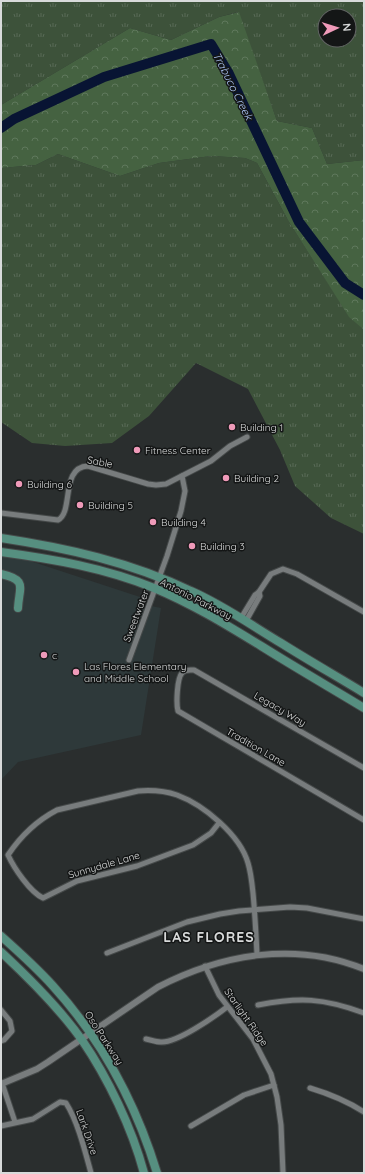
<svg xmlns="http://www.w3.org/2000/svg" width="365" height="1174" viewBox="0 0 365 1174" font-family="Quicksand,sans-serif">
<defs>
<pattern id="grass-tufts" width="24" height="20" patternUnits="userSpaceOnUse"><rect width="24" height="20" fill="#3d523a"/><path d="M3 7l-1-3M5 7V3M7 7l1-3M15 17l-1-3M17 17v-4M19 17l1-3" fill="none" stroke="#586a56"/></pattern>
<pattern id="forest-crowns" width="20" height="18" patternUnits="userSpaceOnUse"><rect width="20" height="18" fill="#456241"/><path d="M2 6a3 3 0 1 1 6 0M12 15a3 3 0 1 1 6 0" fill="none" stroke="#5f785c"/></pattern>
</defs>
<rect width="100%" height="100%" fill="#2a2e2e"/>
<polygon fill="#2e393a" points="1,555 18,557 140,597 141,604 161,608 141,735 18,762 1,780"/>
<g fill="url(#grass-tufts)" fill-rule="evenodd">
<path d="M1 1H364V160L327 164 312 128 277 121 238 12 219 17 171 40 130 28 1 105ZM325 16H349V40H325Z"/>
<polygon points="58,154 120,176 159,163 211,156 245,158 257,163 289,222 349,316 364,330 364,534 331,518 295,486 280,450 248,389 196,363 149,416 112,443 65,446 32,443 1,422 1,168 36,165"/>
</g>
<polygon fill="url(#forest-crowns)" points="239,12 277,121 312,128 327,164 364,160 364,330 349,317 289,222 257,163 245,158 211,156 159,163 120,176 58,154 36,165 1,168 1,105 130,28 171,40 219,17"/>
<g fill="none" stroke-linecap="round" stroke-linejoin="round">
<polyline stroke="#081433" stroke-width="10" points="1,128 14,119 104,77 211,44 228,72 299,222 345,283 364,295"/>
<g stroke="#454949" stroke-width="7">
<g id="minor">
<path d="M1 513 58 520C74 512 60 467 88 466L148 484 156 485 166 484 211 461 230 446 247 437"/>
<polyline points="241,618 255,595 259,592 271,574 283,569 297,574 364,612"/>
<polyline points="246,621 260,596 259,592"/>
<polyline points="129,660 167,556 181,511 185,491 182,476"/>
<path d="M364 768 194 670C190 670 185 669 182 673 177 678 176 704 178 711L364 820"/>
<path d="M219 823 211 833 193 845 137 866 77 881 43 898C30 892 14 868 8 855 20 837 38 820 57 810L138 791C151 790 165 791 177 795 204 805 240 835 248 863 251 873 252 883 253 893 255 914 256 934 257 954"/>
<polyline points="107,953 187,922 220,914 239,911 290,907 307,908 364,919"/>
<polyline points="205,966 219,995 253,1039 271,1074 277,1097 281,1125 283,1173"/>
<path d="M258 1005C300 997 323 998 364 1013"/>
<polyline points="1,1010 10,1021 12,1031 4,1040 1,1041"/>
<path d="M146 1039C151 1040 156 1042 161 1042 177 1043 214 1017 227 1007"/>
<polyline points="2,1083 15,1122"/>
<path d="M310 1088C330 1094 347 1101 364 1112"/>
<path d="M1 1126 33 1119 60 1102 66 1103C78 1122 85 1151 91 1173"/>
<polyline points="191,1126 244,1095 274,1085"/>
</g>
</g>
<g stroke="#454949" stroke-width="8">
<path id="tertiary" d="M1 1084 37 1069 48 1062 158 987C222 954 295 941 364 969"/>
</g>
<g stroke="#454949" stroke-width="10">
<g id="primary">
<path d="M1 538C67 548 130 562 191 591 223 605 251 625 281 643 308 660 336 676 364 693"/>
<path d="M1 552C53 559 105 568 154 588 193 604 230 627 266 649 298 669 331 688 364 708"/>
<path d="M1 574C28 580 19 587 18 608"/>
<path d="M1 936C19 952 37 968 53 986 102 1040 136 1104 157 1173"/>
<path d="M1 952C29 978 60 1009 82 1040 108 1078 132 1128 144 1173"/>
</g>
</g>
<use href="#minor" stroke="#787c7d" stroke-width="5"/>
<use href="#tertiary" stroke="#787c7d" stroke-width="6"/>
<use href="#primary" stroke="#568f80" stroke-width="8"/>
</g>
<g fill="#ef9ab9" stroke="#141616" stroke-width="1.5">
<circle cx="232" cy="427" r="4"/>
<circle cx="137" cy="450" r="4"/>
<circle cx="226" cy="478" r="4"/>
<circle cx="19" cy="484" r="4"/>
<circle cx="80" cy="505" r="4"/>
<circle cx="153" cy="522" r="4"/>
<circle cx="192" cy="546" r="4"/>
<circle cx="44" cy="655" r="4"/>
<circle cx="76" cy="672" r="4"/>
</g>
<g text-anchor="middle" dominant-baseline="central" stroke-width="3" stroke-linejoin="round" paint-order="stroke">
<g font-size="10" fill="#d8dada" stroke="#141616" text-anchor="start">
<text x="240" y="427">Building 1</text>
<text x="145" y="450">Fitness Center</text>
<text x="234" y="478">Building 2</text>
<text x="27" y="484">Building 6</text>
<text x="88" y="505">Building 5</text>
<text x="161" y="522">Building 4</text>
<text x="200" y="546">Building 3</text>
<text x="52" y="655">c</text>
<text x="84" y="666">Las Flores Elementary<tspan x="84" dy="12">and Middle School</tspan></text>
</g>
<g font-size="10" fill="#d8dada" stroke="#141616">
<text transform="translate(100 462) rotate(11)">Sable</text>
<text transform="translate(196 599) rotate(27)">Antonio Parkway</text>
<text transform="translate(136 616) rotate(-69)">Sweetwater</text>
<text transform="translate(280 709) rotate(30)">Legacy Way</text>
<text transform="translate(256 747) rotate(30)">Tradition Lane</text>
<text transform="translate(104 865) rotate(-16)">Sunnydale Lane</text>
<text transform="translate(246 1017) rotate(55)">Starlight Ridge</text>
<text transform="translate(104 1038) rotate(57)">Oso Parkway</text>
<text transform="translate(87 1132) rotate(71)">Lark Drive</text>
</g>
<g font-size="11" font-style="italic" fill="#abc4f5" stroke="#141616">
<text transform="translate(233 86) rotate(63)">Trabuco Creek</text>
</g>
<g font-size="14" font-weight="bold" letter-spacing="1" fill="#d8dada" stroke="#141616">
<text x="209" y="937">LAS FLORES</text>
</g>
</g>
<rect width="365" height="1174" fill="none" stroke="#d8dada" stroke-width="4"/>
<g transform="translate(337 28) rotate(86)"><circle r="19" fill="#141616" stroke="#626464"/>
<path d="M0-3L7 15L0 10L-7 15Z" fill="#ef9ab9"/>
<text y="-6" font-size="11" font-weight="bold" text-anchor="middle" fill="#d8dada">N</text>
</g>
</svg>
